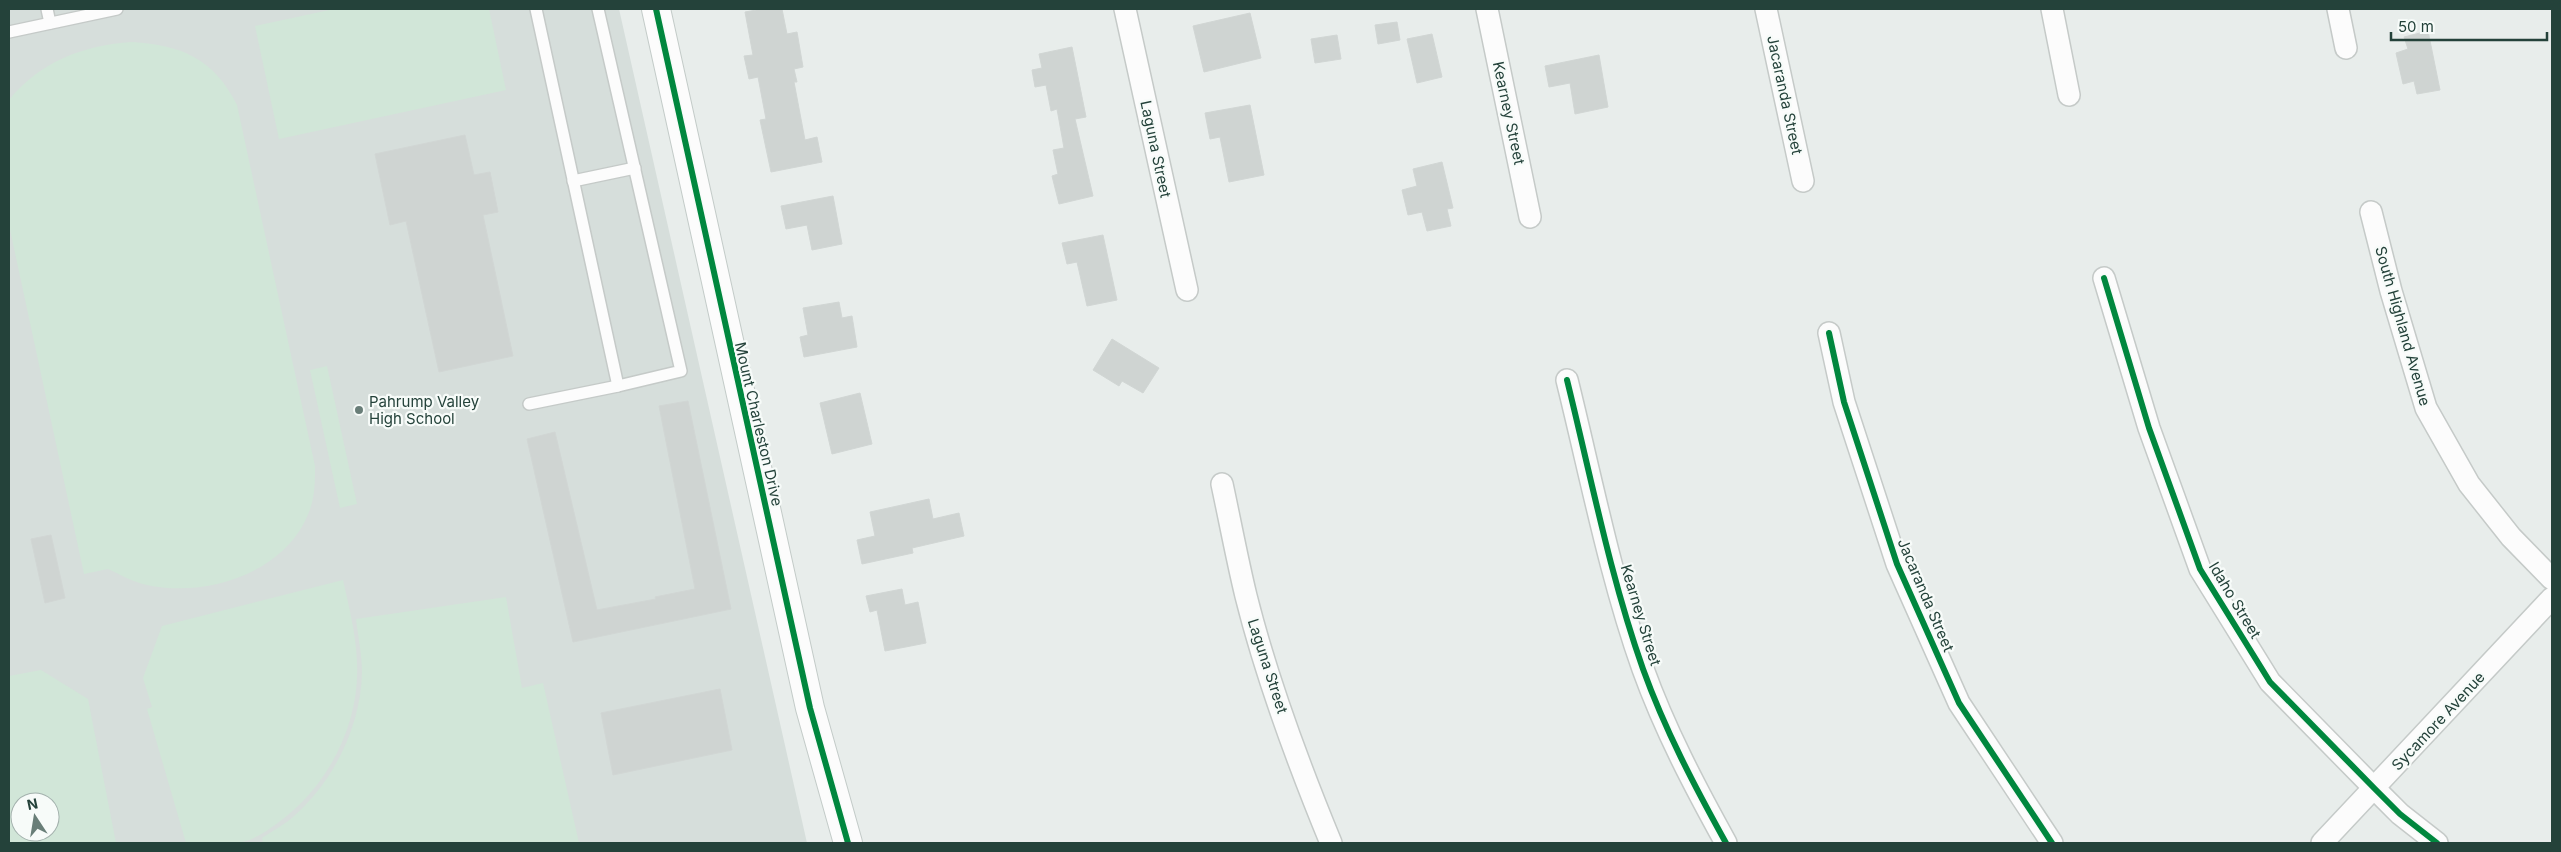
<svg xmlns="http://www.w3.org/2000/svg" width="2561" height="852" viewBox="0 0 2561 852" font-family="Inter,sans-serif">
<rect width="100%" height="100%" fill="#e8edeb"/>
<path fill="#d6dedb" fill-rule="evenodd" d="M9 9H619L807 843H9ZM20 802H50V832H20Z"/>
<g fill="#d1e6d8" fill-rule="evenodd">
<polygon points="334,9 489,9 506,90 279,139 255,26"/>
<path d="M132 42C182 45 214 59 237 105L315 466C315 482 315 497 309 512 286 573 206 598 147 585 133 582 121 575 108 569L84 574 9 225V100C40 62 83 45 132 42Z"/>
<polygon points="327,366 357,504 340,508 310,370"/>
<path d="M343 580C349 607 356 634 357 662 360 720 332 778 289 814 274 826 256 841 236 843 220 845 202 843 186 843L147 709 152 707 143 678 162 626Z"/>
<path d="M506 597 522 688 543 683 579 843H263L262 838C272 831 284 825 293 817 334 781 361 726 362 672 362 655 358 636 356 619Z"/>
<path d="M41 670 88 699 116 843H9V676ZM20 802H50V832H20Z"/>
</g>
<g fill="#cfd4d2" stroke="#d1d6d4">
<polygon points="762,9 782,9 787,34 797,32 803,67 794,69 797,82 794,82 805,140 817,137 822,162 771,172 760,120 766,119 758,77 749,79 744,56 753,55 745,12"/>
<polygon points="1250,13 1261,58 1204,72 1193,26"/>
<polygon points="1397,22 1400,40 1378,44 1375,25"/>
<polygon points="2428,31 2440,90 2417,94 2414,81 2403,84 2396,53 2408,49 2404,37"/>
<polygon points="1432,34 1442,77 1417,83 1407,39"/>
<polygon points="1337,35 1341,59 1315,63 1311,39"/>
<polygon points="1072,47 1086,117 1075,119 1093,196 1059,204 1052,176 1058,174 1053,150 1064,148 1057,109 1051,111 1046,85 1035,87 1032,70 1042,68 1039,54"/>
<polygon points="1599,55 1608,107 1575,114 1570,83 1549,87 1545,66"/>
<polygon points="1250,105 1264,175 1229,182 1220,137 1210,139 1205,113"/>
<polygon points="465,135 474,175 490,172 498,212 483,215 513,356 439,372 406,221 390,225 375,154"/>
<polygon points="1442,162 1453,208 1447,209 1451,226 1427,231 1422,212 1408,215 1402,190 1417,186 1413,169"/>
<polygon points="833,196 842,244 812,250 807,225 786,229 781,206"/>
<polygon points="1103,235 1117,300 1087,306 1077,262 1067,264 1062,243"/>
<polygon points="839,302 842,318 852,316 857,347 804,357 800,337 808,335 803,308"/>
<polygon points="1112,339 1159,368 1143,393 1122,381 1119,386 1093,370"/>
<polygon points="860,393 872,444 832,454 820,403"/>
<polygon points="688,401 731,609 573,642 527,439 555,432 597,610 656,599 655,597 695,589 659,406"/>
<polygon points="929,499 933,519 959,513 964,536 912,548 913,553 862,564 857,540 875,536 870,512"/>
<polygon points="51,535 65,598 45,603 31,539"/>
<polygon points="902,589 905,605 918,602 926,643 885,651 877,610 870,612 866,596"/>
<polygon points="720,689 732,750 613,775 601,713"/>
</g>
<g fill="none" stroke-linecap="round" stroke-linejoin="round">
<g stroke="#c5cac8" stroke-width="14">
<g id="lane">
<polyline points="47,9 50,23"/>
<polyline points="536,9 618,386 681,371 598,9"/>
<polyline points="9,32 117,9"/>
<polyline points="573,181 635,168"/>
<polyline points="529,404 618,386"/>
</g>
</g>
<g stroke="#c5cac8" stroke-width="24">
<g id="street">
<polyline points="1125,9 1187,290"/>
<polyline points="1487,9 1530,217"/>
<polyline points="1766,9 1803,181"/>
<polyline points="2052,9 2069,95"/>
<polyline points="2338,9 2346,48"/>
<polyline points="2371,212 2391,291 2426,408 2469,484 2511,537 2552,579"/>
<polyline points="2104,278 2149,428 2200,569 2270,682 2375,789 2400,814 2437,843"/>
<polyline points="1829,333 1844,402 1897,564 1959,703 2052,843"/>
<path d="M1567 380C1591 477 1610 576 1643 669 1665 730 1695 787 1726 843"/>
<path d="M1222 484C1230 521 1237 559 1246 596 1267 680 1298 763 1331 843"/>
<polyline points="2322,843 2552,598"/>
</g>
</g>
<g stroke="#c3cbc8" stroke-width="30">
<polyline id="secondary" points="656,9 810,708 848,843"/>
</g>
<use href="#lane" stroke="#fcfcfc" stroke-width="11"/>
<use href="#street" stroke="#fcfcfc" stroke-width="21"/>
<use href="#secondary" stroke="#fcfcfc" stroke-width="28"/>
<g stroke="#f7fbf9" stroke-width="9">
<g id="cycleway">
<polyline points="656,9 810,708 848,843"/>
<polyline points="2104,278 2149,428 2200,569 2270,682 2375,789 2400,814 2437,843"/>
<polyline points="1829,333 1844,402 1897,564 1959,703 2052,843"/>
<path d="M1567 380C1591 477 1610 576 1643 669 1665 730 1695 787 1726 843"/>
</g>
</g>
<use href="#cycleway" stroke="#00873e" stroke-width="6"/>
</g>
<circle fill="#697e78" stroke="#f7fbf9" stroke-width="2" cx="359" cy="410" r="5"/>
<g text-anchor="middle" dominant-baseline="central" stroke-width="4.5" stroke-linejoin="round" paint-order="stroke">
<g font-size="15" fill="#24423a" stroke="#f7fbf9">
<text transform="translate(1785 95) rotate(78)">Jacaranda Street</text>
<text transform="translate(1509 113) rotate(78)">Kearney Street</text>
<text transform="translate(1156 149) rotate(78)">Laguna Street</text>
<text transform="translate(2403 326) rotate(74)">South Highland Avenue</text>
<text transform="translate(759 424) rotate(77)">Mount Charleston Drive</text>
<text transform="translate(1926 595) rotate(67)">Jacaranda Street</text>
<text transform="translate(2235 600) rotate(59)">Idaho Street</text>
<text transform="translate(1641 615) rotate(73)">Kearney Street</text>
<text transform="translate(1268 666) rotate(72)">Laguna Street</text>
<text transform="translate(2438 721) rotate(-47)">Sycamore Avenue</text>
</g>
<g font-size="15" fill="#24423a" stroke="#f7fbf9" text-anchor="start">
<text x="369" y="401">Pahrump Valley<tspan x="369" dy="17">High School</tspan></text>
</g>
</g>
<rect width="2561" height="852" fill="none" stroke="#24423a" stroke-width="20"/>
<g transform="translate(35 817) rotate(348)"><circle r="24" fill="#f7fbf9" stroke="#a3b1ad"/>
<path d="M0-4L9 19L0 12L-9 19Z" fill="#697e78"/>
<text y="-8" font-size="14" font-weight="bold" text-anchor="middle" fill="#24423a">N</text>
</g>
<path d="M2391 32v8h156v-8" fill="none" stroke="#24423a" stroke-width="2.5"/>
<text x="2398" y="32" font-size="15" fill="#24423a" stroke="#f7fbf9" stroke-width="4" paint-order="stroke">50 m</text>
</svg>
